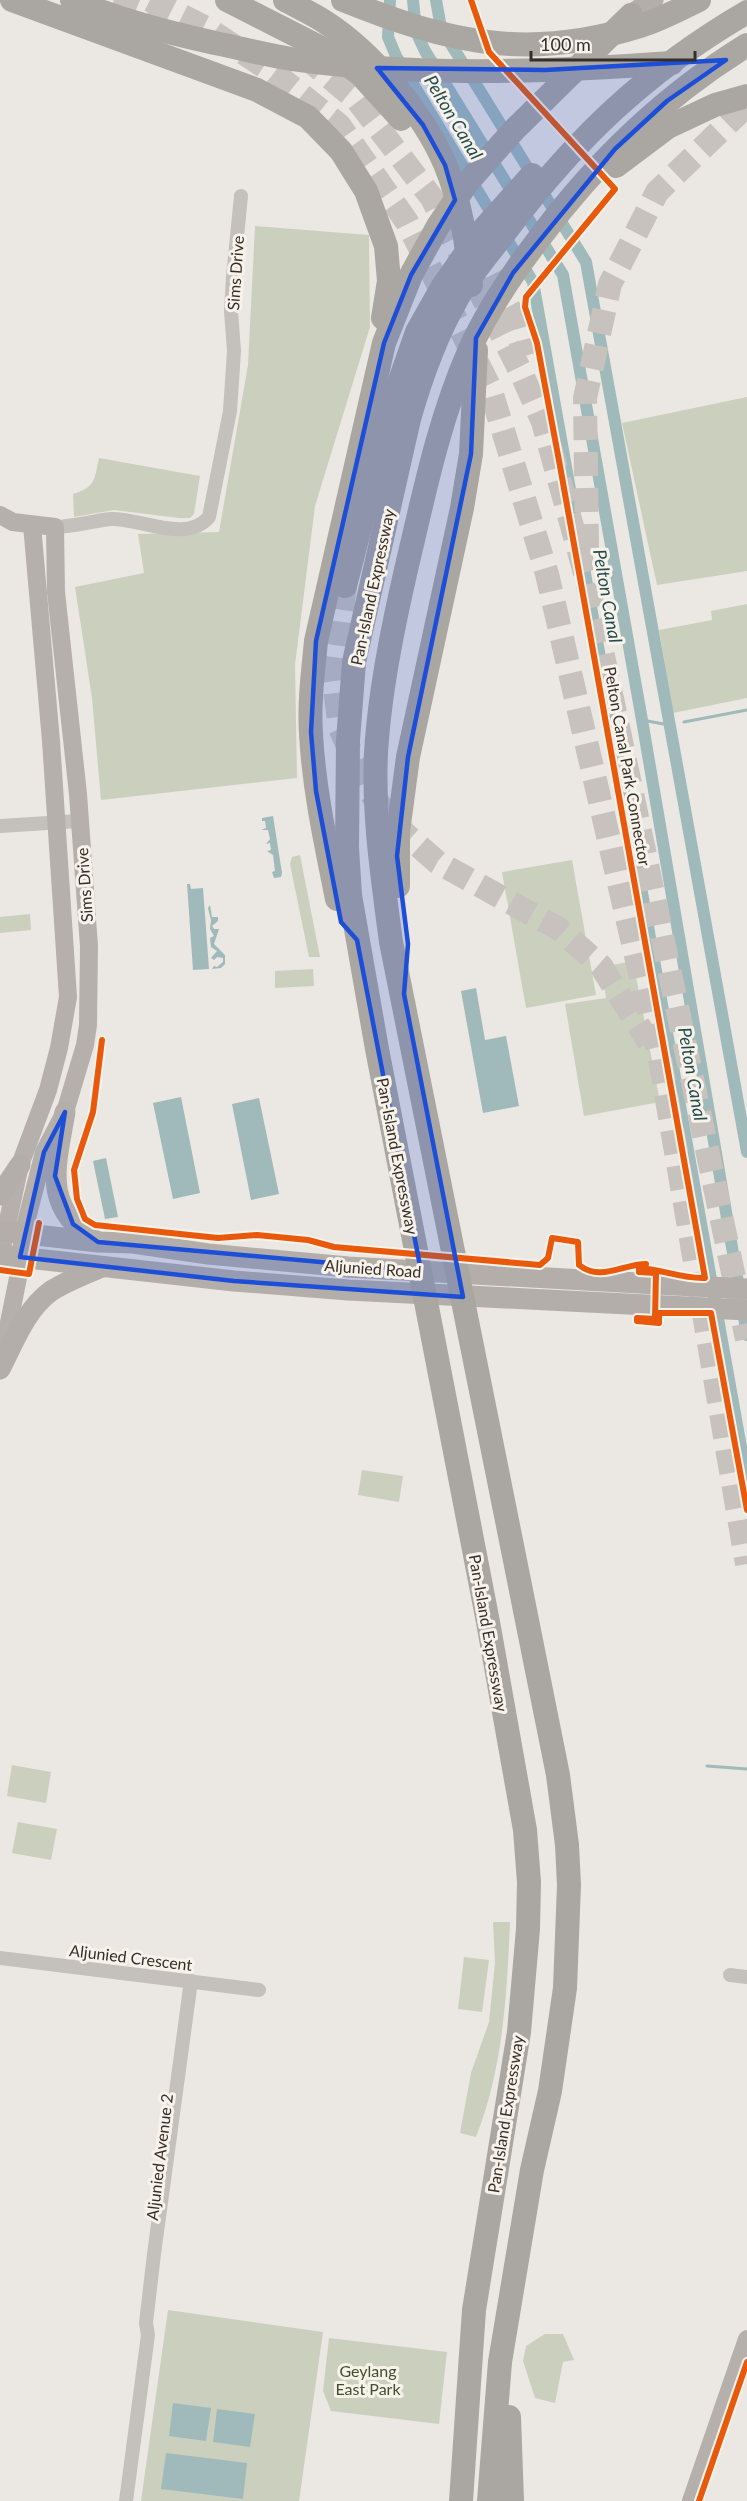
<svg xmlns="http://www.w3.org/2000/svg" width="747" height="2501" viewBox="0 0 747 2501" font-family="Lato,sans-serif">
<rect width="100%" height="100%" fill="#ebe7e2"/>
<g fill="#cbd0be">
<polygon points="255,226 369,235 370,327 315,506 295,665 297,778 101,800 92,698 75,587 144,573 138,534 219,532 248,365"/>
<polygon points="747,397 747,571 657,585 622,423"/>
<path d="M99 458 200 476 194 514 190 518H179L114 510 74 517 73 494C96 487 94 480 99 458Z"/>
<polygon points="747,604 747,698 673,713 659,630 712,620 711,611"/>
<polygon points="300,855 320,957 309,957 290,864 292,857"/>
<polygon points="572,860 596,995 526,1008 502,872"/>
<polygon points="30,914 31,930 0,933 0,917"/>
<polygon points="633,961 660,1102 584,1116 565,1004 606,998 601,967"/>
<polygon points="313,969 314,986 275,988 275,971"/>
<polygon points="362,1470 403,1476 399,1502 358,1495"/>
<polygon points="12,1765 51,1772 46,1803 7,1796"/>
<polygon points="18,1822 57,1829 51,1860 12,1853"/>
<path d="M493 1922H510C507 1994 503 2069 476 2137L460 2133 471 2073 489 2022 495 1963Z"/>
<polygon points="464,1957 489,1960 482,2012 458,2009"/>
<polygon points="168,2310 323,2332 299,2501 141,2501"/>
<polygon points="545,2334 563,2334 574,2360 563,2362 555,2403 535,2398 523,2361 526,2346"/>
<polygon points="329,2338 447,2352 439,2424 331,2411 323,2391"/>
</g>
<g fill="#a0b9ba">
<polygon points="273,816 282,873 281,877 274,878 272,872 275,871 273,855 267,851 271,850 270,843 266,844 270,839 268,830 261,830 266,828 265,821 262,821 262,818"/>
<polygon points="187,884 190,884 191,889 203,888 209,969 193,970"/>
<polygon points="210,905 212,917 218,917 218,921 212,926 214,929 219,929 214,944 225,955 225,964 221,968 212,969 214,966 217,967 223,962 223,958 217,957 214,960 211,958 217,951 211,947 210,938 214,936 210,929 211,920 208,908"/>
<polygon points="476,988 485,1040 506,1036 519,1106 483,1113 461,991"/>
<polygon points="181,1097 200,1193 173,1199 153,1103"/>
<polygon points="259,1098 279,1194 251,1200 232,1104"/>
<polygon points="106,1158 118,1217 105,1219 93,1161"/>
<polygon points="173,2403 211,2408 206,2441 169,2436"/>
<polygon points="217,2409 255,2414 250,2447 213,2442"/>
<polygon points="166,2453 247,2463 243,2499 161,2489"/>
</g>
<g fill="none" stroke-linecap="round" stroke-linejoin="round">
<g stroke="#a0b9ba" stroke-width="3">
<polyline points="642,720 669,725"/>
<polyline points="684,722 747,710"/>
<polyline points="707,1766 747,1769"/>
</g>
<g stroke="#a0b9ba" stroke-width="12">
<polyline points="390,0 388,37 396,56 533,282 747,1481"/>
<polyline points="413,0 416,32 425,51 563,275 642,720 747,1335"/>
<polyline points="436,0 441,28 586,262 747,1152"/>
</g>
<g stroke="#c7c2bd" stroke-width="24" stroke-dasharray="24 12" stroke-linecap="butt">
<polyline points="114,0 164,21"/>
<polyline points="150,0 208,29 274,73 339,125 407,222 490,388 547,574 660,1059 747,1564"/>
<polyline points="303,55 358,101 432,198 520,370 543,422 587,580 747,1339"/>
<polyline points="475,243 514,318 525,356"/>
<polyline points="587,548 585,398 610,284 657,192 747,105"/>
<polyline points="345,586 333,675 340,728 365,785 393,823 437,862 559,929 601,966 649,1042"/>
</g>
<g stroke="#c4c0bb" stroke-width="14">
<path d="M55 527C74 527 92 521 111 519 141 518 186 544 209 517L230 411 234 351 231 311 233 277 241 196"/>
<polyline points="0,826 79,821"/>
<polyline points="0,1958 259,1990"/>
<polyline points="730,1975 747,1977"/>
<polyline points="126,2501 148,2335 146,2323 154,2254 191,1981"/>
</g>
<g stroke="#b5b0ac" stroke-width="18">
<polyline points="0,515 13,522 55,527 56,592 78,794 89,946 88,1025 85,1045 65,1112 44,1152 23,1234 19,1273 3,1352"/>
<polyline points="0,1257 20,1165 48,1090 59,1048 68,997 51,741 32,525"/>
<polyline points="691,2501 747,2339"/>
</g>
<g stroke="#b3aeaa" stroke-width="21">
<polyline points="631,15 653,0"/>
<path d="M65 1112C56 1166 41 1207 96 1241"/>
<polyline points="0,1195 20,1165"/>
<polyline points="0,1231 98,1242 133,1243 208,1254 348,1267 747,1289"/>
<polyline points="0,1255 234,1281 348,1290 747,1310"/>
<path d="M0 1369C14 1342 26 1309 51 1291 67 1281 85 1274 102 1267"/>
</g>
<g stroke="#aaa6a1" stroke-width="24">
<polyline points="12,0 257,90 308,117 341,151 366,191 386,246 389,281 383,318"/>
<path d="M72 0C119 20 166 32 215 43 240 48 266 55 291 59 417 77 546 72 672 63"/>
<polyline points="227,0 331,53 360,74 401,119"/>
<path d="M285 0C298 7 313 14 325 22 372 52 423 113 445 164 461 202 467 245 471 285"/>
<path d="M343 0C449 43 528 61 640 26 660 20 680 9 699 0"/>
<polyline points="616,166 668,127 715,105 747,96"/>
<polyline points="345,586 391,406 417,332 443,286 480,233 532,175"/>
<polyline points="398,886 398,832 408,757 462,508 471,454 476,350"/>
<path d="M337 899C326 844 314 790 311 734 309 703 313 672 316 641L384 343 411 275 438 226 467 183 514 130 631 15"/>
<polyline points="509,2417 512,2501"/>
<path d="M461 2501 474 2310 519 2032 528 1929 529 1882 525 1830 488 1622 377 1049 350 895 347 848 348 740 354 662 409 419C421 377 436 335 458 297 471 273 490 252 506 231 576 138 646 71 747 12"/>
<path d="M489 2501 500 2362 532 2170 550 2091 565 1988 569 1885 567 1845 558 1775 391 942C383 880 373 816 376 753 380 684 397 607 413 540 428 475 443 410 470 349 488 309 512 274 538 240 595 163 664 96 747 45"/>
</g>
<g stroke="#f7f2ea" stroke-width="10">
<g id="cycleway">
<path d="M471 0 489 52 615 189 526 297 525 307 537 343 560 466 705 1278C682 1279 661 1269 639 1268V1272L656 1273 655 1319 637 1318V1321L659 1323V1313H711L747 1510"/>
<path d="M102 1040 93 1112 74 1170 77 1199 85 1219 95 1225 218 1238 257 1235 308 1240 334 1247 540 1265 548 1258 552 1238 578 1242 579 1265C601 1282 623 1264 646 1264"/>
<polyline points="0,1270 29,1274 39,1223"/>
<polyline points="699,2501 747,2362"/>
</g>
</g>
<use href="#cycleway" stroke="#e8590c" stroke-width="6"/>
</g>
<path fill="#1d4ed8" fill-opacity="0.2" stroke="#1d4ed8" stroke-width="4.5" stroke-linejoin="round" d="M726 60 667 101 615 149 513 273 476 338 471 454 408 757 397 856 408 944 404 994 463 1297 234 1281 20 1257 44 1152 65 1112 55 1176 73 1224 98 1242 421 1271 357 940 341 922 316 791 311 732 316 641 384 343 411 275 455 200 445 165 423 125 377 68 545 70Z"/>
<g text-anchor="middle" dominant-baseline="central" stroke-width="6" stroke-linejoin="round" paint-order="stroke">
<g font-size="16" fill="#352e29" stroke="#f7f2ea">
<text transform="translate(235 273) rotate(-86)">Sims Drive</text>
<text transform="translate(372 587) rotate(-78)">Pan-Island Expressway</text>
<text transform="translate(628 766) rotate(80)">Pelton Canal Park Connector</text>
<text transform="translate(84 885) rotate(-94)">Sims Drive</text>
<text transform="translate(398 1156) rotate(79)">Pan-Island Expressway</text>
<text transform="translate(373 1268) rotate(4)">Aljunied Road</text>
<text transform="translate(489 1633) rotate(80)">Pan-Island Expressway</text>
<text transform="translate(131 1957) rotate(7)">Aljunied Crescent</text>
<text transform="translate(505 2114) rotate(-81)">Pan-Island Expressway</text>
<text transform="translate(159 2157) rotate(-83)">Aljunied Avenue 2</text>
</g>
<g font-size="16" fill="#435030" stroke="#f7f2ea">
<text x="368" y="2370">Geylang<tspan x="368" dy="18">East Park</tspan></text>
</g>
<g font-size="18" font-style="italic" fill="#244c51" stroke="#f7f2ea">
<text transform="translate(454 117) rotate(59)">Pelton Canal</text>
<text transform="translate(608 596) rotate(80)">Pelton Canal</text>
<text transform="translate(693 1074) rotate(80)">Pelton Canal</text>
</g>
</g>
<path d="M531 51v9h164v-9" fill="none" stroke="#352e29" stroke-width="3"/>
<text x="540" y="51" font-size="18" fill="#352e29" stroke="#f7f2ea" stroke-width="4.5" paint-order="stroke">100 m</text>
</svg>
